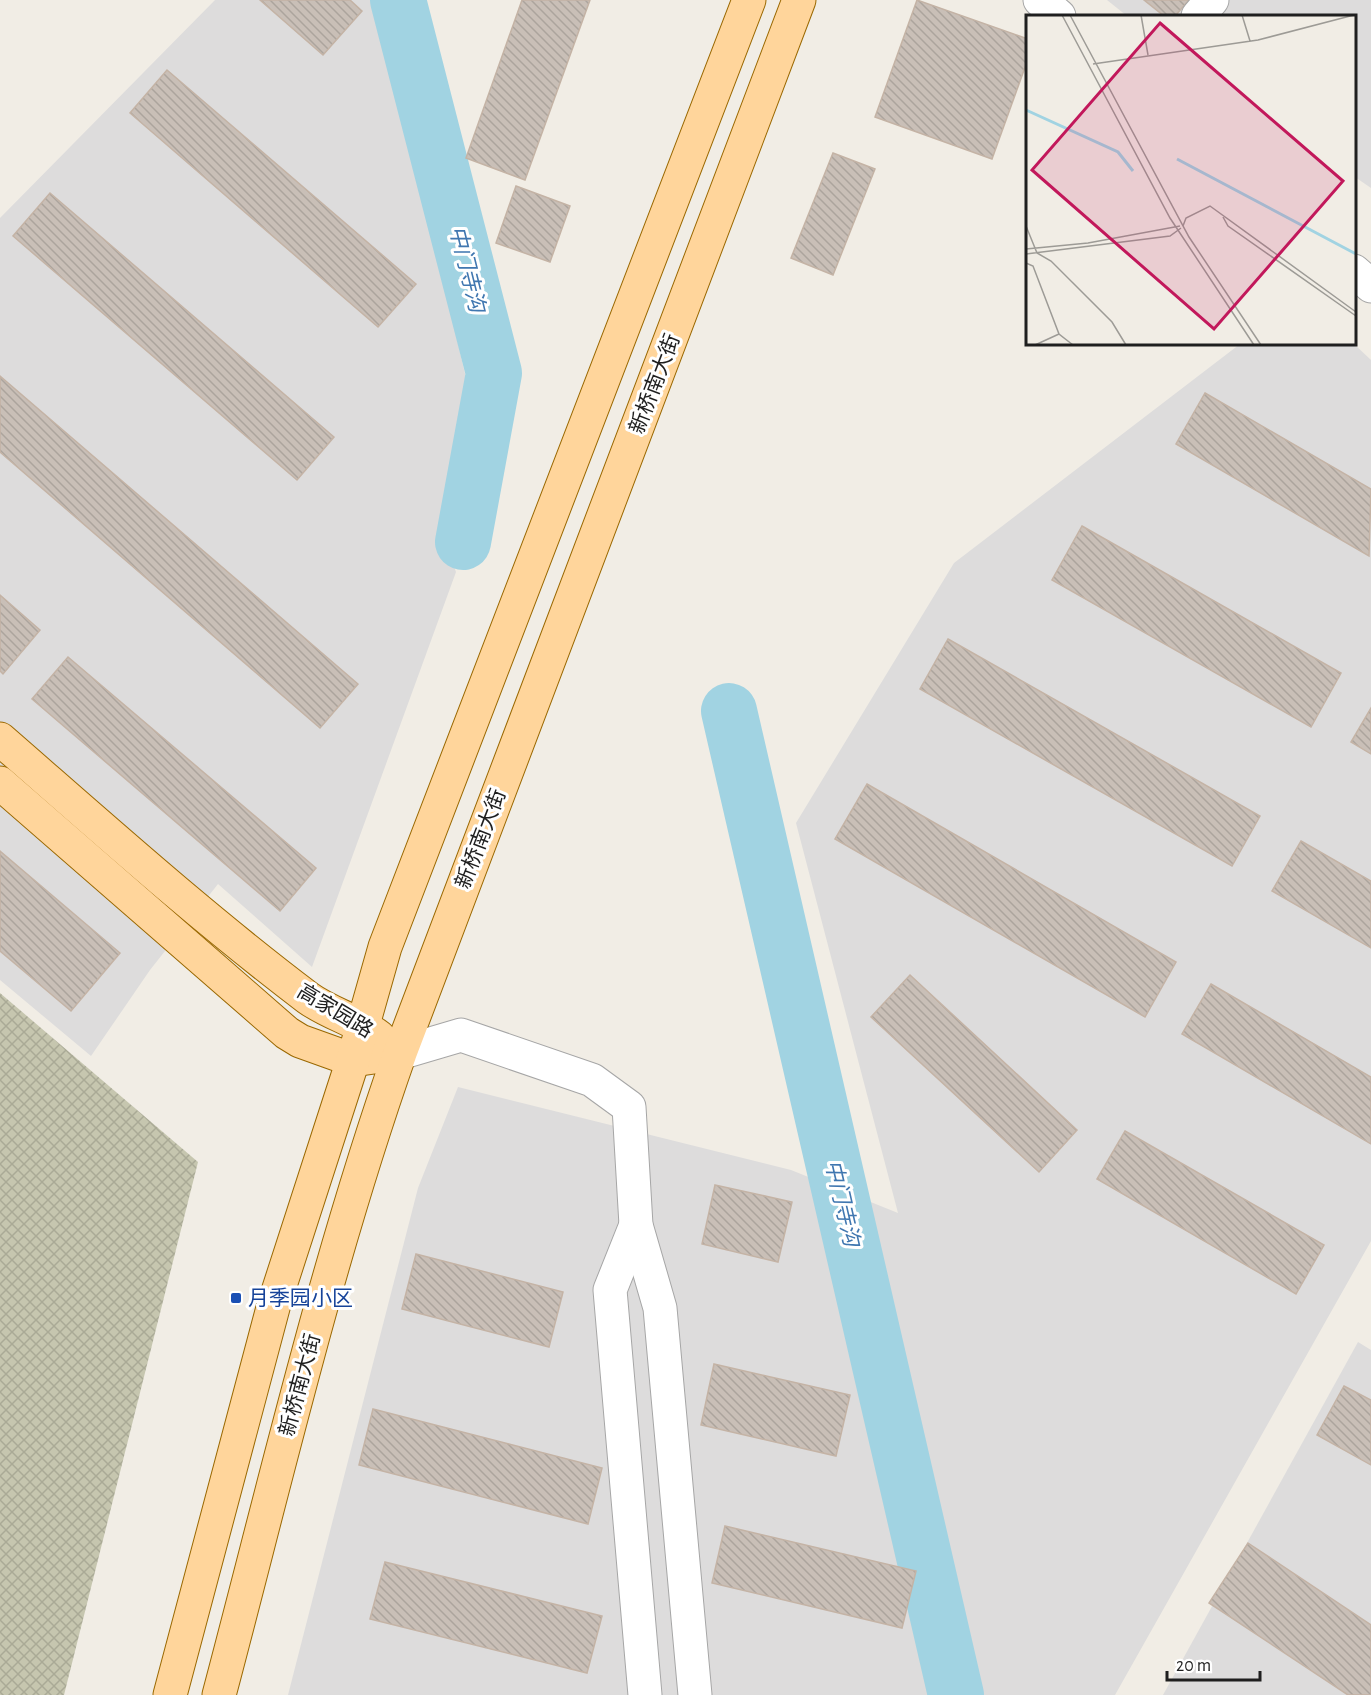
<svg xmlns="http://www.w3.org/2000/svg" width="1371" height="1695" viewBox="0 0 1371 1695" font-family="'Alegreya Sans','Noto Sans SC',sans-serif">
<defs>
<pattern id="construction-cross-hatch" width="8" height="8" patternUnits="userSpaceOnUse" patternTransform="scale(1.5)"><rect width="8" height="8" fill="#c6c6af"/><path d="M0 0l8 8M0 8l8-8" fill="none" stroke="#aaaa96"/></pattern>
<pattern id="building-back-hatch" width="6" height="6" patternUnits="userSpaceOnUse" patternTransform="scale(1.5)"><rect width="6" height="6" fill="#c9bfb7"/><path d="M-1 5l2 2M0 0l6 6M5-1l2 2" fill="none" stroke="#aca49d"/></pattern>
</defs>
<rect width="100%" height="100%" fill="#f1ede5"/>
<g fill="#dddcdc">
<polygon points="215,0 378,0 466,378 439,524 456,572 312,967 218,884 150,970 91,1056 0,980 0,218"/>
<polygon points="1107,0 1371,0 1371,188 1355,177 1354,16 1127,16"/>
<polygon points="1240,344 1354,344 1371,360 1371,1241 1115,1695 288,1695 418,1188 458,1087 791,1170 898,1213 796,823 954,563"/>
<polygon points="1358,1342 1371,1350 1371,1695 1163,1695"/>
</g>
<polygon fill="url(#construction-cross-hatch)" points="0,993 198,1162 64,1695 0,1695"/>
<g fill="none" stroke-linecap="round" stroke-linejoin="round">
<g stroke="#a1d3e2" stroke-width="56">
<polyline points="398,0 494,373 463,542"/>
<polyline points="729,711 956,1695"/>
</g>
</g>
<g fill="url(#building-back-hatch)" stroke="#c4b3a5" stroke-width="1.5">
<polygon points="260,0 350,0 362,11 323,55"/>
<polygon points="522,0 590,0 525,180 466,158"/>
<polygon points="917,0 1028,39 1028,59 992,159 875,117"/>
<polygon points="1144,0 1189,0 1175,16 1164,16"/>
<polygon points="167,70 416,284 378,327 130,113"/>
<polygon points="833,153 875,169 833,275 791,258"/>
<polygon points="516,186 570,206 550,262 496,243"/>
<polygon points="50,193 334,437 297,480 13,236"/>
<polygon points="0,376 358,684 320,728 0,452"/>
<polygon points="1205,393 1371,489 1369,556 1176,444"/>
<polygon points="1082,526 1341,673 1311,727 1052,580"/>
<polygon points="0,595 40,630 3,674 0,671"/>
<polygon points="948,639 1260,816 1232,866 920,689"/>
<polygon points="68,657 316,868 280,911 32,699"/>
<polygon points="1371,708 1371,754 1351,742"/>
<polygon points="867,784 1176,962 1145,1017 835,839"/>
<polygon points="1301,841 1371,881 1371,948 1272,891"/>
<polygon points="0,851 120,953 71,1011 0,951"/>
<polygon points="910,975 1077,1130 1039,1172 871,1017"/>
<polygon points="1211,984 1371,1077 1371,1144 1182,1034"/>
<polygon points="1125,1131 1324,1245 1296,1294 1097,1179"/>
<polygon points="715,1185 792,1202 778,1262 702,1244"/>
<polygon points="416,1254 563,1292 549,1347 402,1309"/>
<polygon points="714,1364 850,1395 836,1456 701,1425"/>
<polygon points="1344,1386 1371,1400 1371,1465 1317,1435"/>
<polygon points="373,1409 602,1468 588,1524 359,1465"/>
<polygon points="725,1526 916,1571 902,1628 712,1583"/>
<polygon points="1248,1543 1371,1625 1371,1695 1348,1695 1209,1603"/>
<polygon points="385,1562 602,1616 587,1673 370,1619"/>
</g>
<g fill="none" stroke-linecap="round" stroke-linejoin="round">
<g stroke="#a6a6a6" stroke-width="35">
<g id="minor">
<polyline points="1040,0 1059,16"/>
<polyline points="1198,16 1212,0"/>
<polyline points="1354,271 1371,286"/>
<polyline points="400,1053 461,1035 592,1080 629,1107 636,1225 660,1308 695,1695"/>
<polyline points="636,1225 610,1290 645,1695"/>
</g>
</g>
<g stroke="#9a6800" stroke-width="35">
<g id="major">
<path d="M0 739C101 827 201 917 308 998 330 1014 357 1020 379 1037"/>
<polyline points="0,783 287,1033 300,1041 353,1060 374,1057"/>
<polyline points="170,1695 274,1304 353,1060 385,947 749,0"/>
<path d="M219 1695C276 1480 326 1263 400 1053L799 0"/>
</g>
</g>
<use href="#minor" stroke="#fff" stroke-width="33"/>
<use href="#major" stroke="#ffd59b" stroke-width="33"/>
</g>
<rect fill="#1a4fb4" stroke="#fff" stroke-width="2" x="230" y="1292" width="12" height="12" rx="3"/>
<g text-anchor="middle" dominant-baseline="central" stroke-width="6" stroke-linejoin="round" paint-order="stroke">
<g font-size="21" fill="#1f1f1f" stroke="#fff">
<text transform="translate(655 384) rotate(-69)">新桥南大街</text>
<text transform="translate(481 839) rotate(-69)">新桥南大街</text>
<text transform="translate(335 1011) rotate(31)">高家园路</text>
<text transform="translate(300 1385) rotate(-75)">新桥南大街</text>
</g>
<g font-size="21" fill="#164399" stroke="#fff" text-anchor="start">
<text x="248" y="1298">月季园小区</text>
</g>
<g font-size="22" font-style="italic" fill="#4077b0" stroke="#fff">
<text transform="translate(467 269) rotate(76)">中门寺沟</text>
<text transform="translate(842 1203) rotate(77)">中门寺沟</text>
</g>
</g>
<g transform="translate(1026 15)">
<rect width="330" height="330" fill="#f1ede5"/>
<path fill="none" stroke="#a1d3e2" stroke-width="3" d="M0 95 92 137 107 156M151 144 330 239"/>
<path fill="none" stroke="#9d9b96" stroke-width="1.5" d="M36 0 144 203 228 330M44 0 163 222 235 330M115 0 122 40M216 0 224 26M67 49 232 25 328 0M197 202 202 211 330 301M0 211 11 238 25 246 86 307 100 330M157 211 160 203 184 191 330 297M0 234 62 228 154 211M0 239 144 221 155 213M0 248 7 251 33 319 47 330M9 330 33 319"/>
<path fill="#c2185b" fill-opacity="0.15" stroke="#c2185b" stroke-width="3" d="M134 8 317 166 188 314 6 155Z"/>
<rect width="330" height="330" fill="none" stroke="#1f1f1f" stroke-width="3"/>
</g>
<path d="M1167 1671v9h93v-9" fill="none" stroke="#1f1f1f" stroke-width="3"/>
<text x="1176" y="1671" font-size="18" fill="#1f1f1f" stroke="#ffffff" stroke-width="4.5" paint-order="stroke">20 m</text>
</svg>
